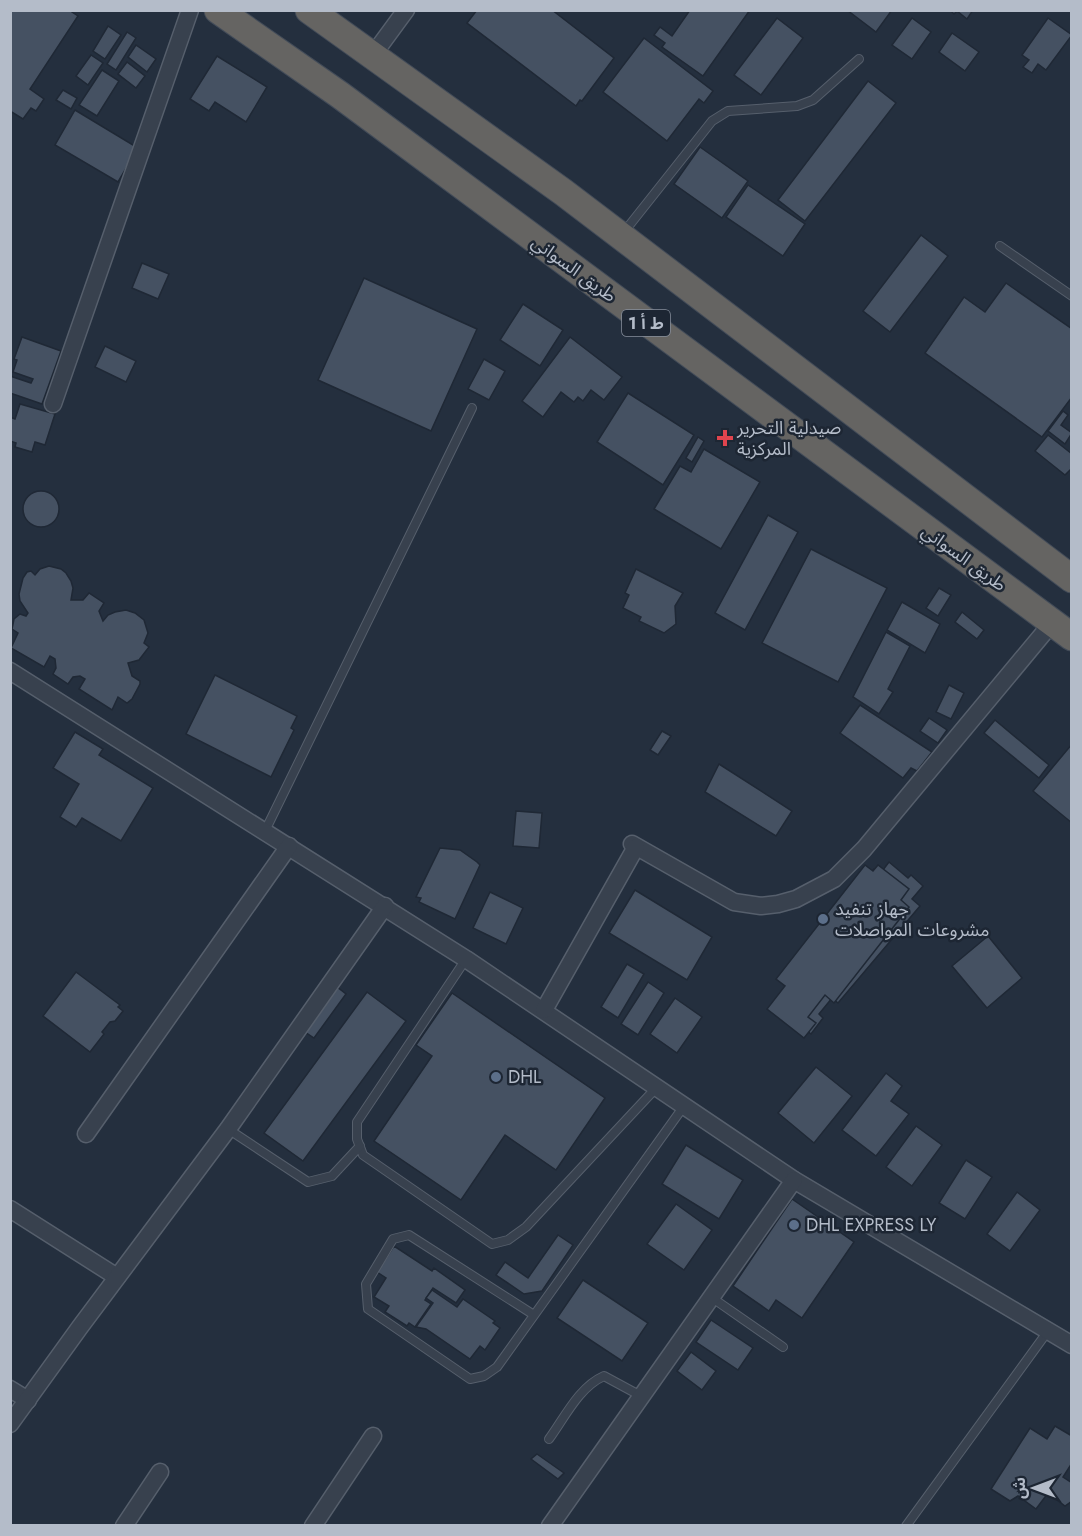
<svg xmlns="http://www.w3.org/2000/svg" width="1082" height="1536" viewBox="0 0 1082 1536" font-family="Jost,'Noto Sans Arabic',sans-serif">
<rect width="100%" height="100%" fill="#242f3e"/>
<g fill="#455162" stroke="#1f2835" stroke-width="1.5">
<polygon points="10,10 73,10 72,12 78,16 30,89 44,99 36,111 31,108 23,119 10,111"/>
<polygon points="477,10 552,10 614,58 582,101 580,100 576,106 467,23"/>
<polygon points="690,10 750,10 703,76 662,47 665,43 654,35 660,27 672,36"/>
<polygon points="847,10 892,10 876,32"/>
<polygon points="950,10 973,10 967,19 957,11 954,14"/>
<polygon points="777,18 803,38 761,95 734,75"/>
<polygon points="912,18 931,32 912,59 892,45"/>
<polygon points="1048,18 1072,35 1046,70 1038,64 1032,73 1023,67 1029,60 1022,55"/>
<polygon points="108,26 121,35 105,59 93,51"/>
<polygon points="127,32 136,38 116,70 107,64"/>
<polygon points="952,33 979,52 965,71 939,52"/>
<polygon points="644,38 713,91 704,103 699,99 667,141 603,92"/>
<polygon points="136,45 156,59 147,72 128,57"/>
<polygon points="91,55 103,63 88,85 76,76"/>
<polygon points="217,56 267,87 246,122 215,102 209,111 190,99"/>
<polygon points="127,62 145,76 136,88 118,74"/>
<polygon points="102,70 119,81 97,116 79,105"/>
<polygon points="868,81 896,103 805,221 778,200"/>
<polygon points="63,90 77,98 71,109 56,100"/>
<polygon points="75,110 138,148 118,182 55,145"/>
<polygon points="700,147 748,181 722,218 674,184"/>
<polygon points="748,185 805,224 783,256 726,217"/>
<polygon points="921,235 948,256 890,332 863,311"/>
<polygon points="142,263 169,274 158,299 132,288"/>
<polygon points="364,278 477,329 431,431 318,380"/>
<polygon points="1006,283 1072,329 1072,397 1042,437 925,353 964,297 985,312"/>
<polygon points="523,304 563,330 540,366 500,340"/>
<polygon points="22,337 61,351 42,404 10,393 10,376 31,383 33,379 13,372 17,360 14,359"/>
<polygon points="570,337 622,377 604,400 591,390 583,401 578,397 574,402 561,392 543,417 522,401"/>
<polygon points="105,346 136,361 126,382 95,367"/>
<polygon points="484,359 505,371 489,400 468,389"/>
<polygon points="628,393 694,435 663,485 597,442"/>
<polygon points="20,404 55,414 45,445 35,442 32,452 15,447 16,443 10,441 10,417 15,419"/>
<polygon points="1063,411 1068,415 1061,425 1072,433 1065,444 1048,431"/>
<polygon points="1048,435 1072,454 1072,468 1065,475 1035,451"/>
<polygon points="698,437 704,441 692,462 686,458"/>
<polygon points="704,449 760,482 721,549 654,509 680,466 691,472"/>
<circle cx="41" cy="509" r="18"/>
<polygon points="768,515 798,532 745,630 715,613"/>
<polygon points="811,549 887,588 838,682 762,643"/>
<polygon points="49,566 61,569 66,573 71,581 73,588 71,600 83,600 89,593 104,603 99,611 103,621 108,615 115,612 126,610 135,613 144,620 148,633 144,643 149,647 139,660 128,663 132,676 140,681 140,684 132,699 127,703 118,697 112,710 79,689 85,679 80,676 73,677 68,684 53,674 56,668 55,659 50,656 44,667 11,648 18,633 12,629 14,619 20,614 26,616 28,613 20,601 19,594 23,578 27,572 31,571 35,575 40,569"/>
<polygon points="636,569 683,593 675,606 676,624 664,633 639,621 641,617 623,608 629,595 625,593"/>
<polygon points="939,588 951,595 938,616 926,608"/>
<polygon points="902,602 940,624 925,653 887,630"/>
<polygon points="962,612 984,630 977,639 955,622"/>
<polygon points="886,632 910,646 888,689 893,692 879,714 853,697"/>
<polygon points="215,675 297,716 291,728 294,730 271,777 186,734"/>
<polygon points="949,685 964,693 951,719 936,712"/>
<polygon points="860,705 932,752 917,771 911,768 903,778 840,733"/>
<polygon points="929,718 947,730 938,743 920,731"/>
<polygon points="995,720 1049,765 1039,778 984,733"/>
<polygon points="662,731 671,736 658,755 650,750"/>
<polygon points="75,732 103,749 99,755 153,788 121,841 82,818 76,827 60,817 79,784 53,768"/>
<polygon points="1072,744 1072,823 1033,791"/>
<polygon points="719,764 792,811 776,836 705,792"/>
<polygon points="516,811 542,813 539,848 513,846"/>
<polygon points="440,848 460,850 477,862 480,865 455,919 419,902 421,898 416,897"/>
<polygon points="889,862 908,878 911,875 923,886 912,899 920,906 838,1003 832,998 819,1014 823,1018 811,1034 779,1008 799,984 790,977 831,929 824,924 841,904 843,906 874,869 880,874"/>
<polygon points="865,865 873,871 878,865 909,889 901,900 909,907 834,1003 825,995 808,1017 816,1023 804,1038 767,1009 785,986 776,979"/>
<polygon points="635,890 712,937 687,980 609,933"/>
<polygon points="490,892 523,908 506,944 473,928"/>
<polygon points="988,936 1022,978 987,1008 952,966"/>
<polygon points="627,964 644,974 618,1018 601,1007"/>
<polygon points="76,972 120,1005 118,1007 123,1011 115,1021 110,1022 102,1032 104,1034 90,1052 43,1016"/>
<polygon points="648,982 664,993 638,1035 621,1024"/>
<polygon points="337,987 346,994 314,1038 305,1032"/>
<polygon points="367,992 406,1021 303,1161 264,1133"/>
<polygon points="452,993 605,1098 556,1170 505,1135 461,1200 374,1141 432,1056 416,1045"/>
<polygon points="675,998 702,1017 677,1053 650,1034"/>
<polygon points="816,1067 852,1096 814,1143 778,1113"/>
<polygon points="886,1073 902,1086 891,1101 909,1114 876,1156 842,1130"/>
<polygon points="916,1126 942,1145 912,1186 886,1167"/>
<polygon points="686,1145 743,1180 719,1219 662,1184"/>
<polygon points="966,1160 992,1177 965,1219 939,1203"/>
<polygon points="1017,1192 1040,1210 1010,1251 987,1234"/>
<polygon points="792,1199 854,1242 802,1318 776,1300 769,1311 733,1286"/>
<polygon points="676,1204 712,1230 684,1270 647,1244"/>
<polygon points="558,1235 573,1245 542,1291 524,1294 496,1275 505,1262 528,1278"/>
<polygon points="394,1246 432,1271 434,1268 465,1290 456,1303 433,1288 425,1300 431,1304 415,1327 409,1323 407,1326 385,1312 389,1306 374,1297 386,1278 377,1272"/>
<polygon points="583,1280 648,1323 622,1361 557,1318"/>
<polygon points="432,1290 457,1307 463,1299 495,1321 493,1323 500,1328 485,1350 480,1346 470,1359 426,1329 416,1327 433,1303 426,1298"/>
<polygon points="711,1320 753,1348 738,1370 696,1342"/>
<polygon points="691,1352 716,1371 702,1390 677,1371"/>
<polygon points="1055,1426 1072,1436 1072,1463 1063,1477 1072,1483 1072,1501 1065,1506 1048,1493 1036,1509 1018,1496 1010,1501 991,1489 1030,1428 1047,1439"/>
<polygon points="537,1454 564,1473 558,1479 531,1459"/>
</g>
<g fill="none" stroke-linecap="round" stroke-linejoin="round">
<g stroke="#565f6c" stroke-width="10">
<g id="service">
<polyline points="624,232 712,121 728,111 797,106 813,100 859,59"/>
<polyline points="1000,246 1072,296"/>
<polyline points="265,831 472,408"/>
<polyline points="466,959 357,1122 357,1139 363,1155 492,1244 508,1240 526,1227 657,1087"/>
<polyline points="228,1129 308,1182 332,1176 360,1146"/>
<polyline points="711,1297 783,1347"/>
<polyline points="534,1315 409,1235 393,1239 366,1284 368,1309 470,1379 484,1376 497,1367 684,1106"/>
<path d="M549 1439C565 1417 579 1387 604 1376L641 1396"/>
<polyline points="906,1526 1048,1331"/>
</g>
</g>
<g stroke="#565f6c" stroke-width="19">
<g id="minor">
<polyline points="373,55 406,10"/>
<polyline points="53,404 190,10"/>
<polyline points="10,671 466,959 794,1180 1072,1345"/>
<polyline points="632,844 734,902 761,906 778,904 796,899 834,879 864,849 1052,623"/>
<polyline points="544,1010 636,847"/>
<polyline points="86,1134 289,846"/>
<polyline points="10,1209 117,1277"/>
<polyline points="10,1389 28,1400"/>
<polyline points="10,1424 80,1327 228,1129 385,906"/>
<polyline points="124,1526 160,1472"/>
<polyline points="313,1526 373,1436"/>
<polyline points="550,1526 794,1180"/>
</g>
</g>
<g stroke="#434c59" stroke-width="29">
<g id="trunk">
<polyline points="218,10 340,95 1072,637"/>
<polyline points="309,10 563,192 1072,579"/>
</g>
</g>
<use href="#service" stroke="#38414e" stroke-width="8"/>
<use href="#minor" stroke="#38414e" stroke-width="16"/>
<use href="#trunk" stroke="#656462" stroke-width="27"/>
</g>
<path fill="#e0444e" stroke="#1d2633" stroke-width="2" d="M722 429h6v6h6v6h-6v6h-6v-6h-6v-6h6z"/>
<g fill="#5c6f8a" stroke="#1d2633" stroke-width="2">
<circle cx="823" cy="919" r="6"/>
<circle cx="496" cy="1077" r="6"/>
<circle cx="794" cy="1225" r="6"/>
</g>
<g text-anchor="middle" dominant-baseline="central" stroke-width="5" stroke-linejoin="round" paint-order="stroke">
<rect fill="#1d2633" stroke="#878f9c" stroke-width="1.5" x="622" y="310" width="48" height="26" rx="4.5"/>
<g font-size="16" font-weight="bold" fill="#b4bcc9">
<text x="646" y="323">ط أ 1</text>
</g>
<g font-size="18" fill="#b4bcc9" stroke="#1d2633">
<text transform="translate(574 269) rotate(36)">طريق السواني</text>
<text transform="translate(964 558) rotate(36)">طريق السواني</text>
</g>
<g font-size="18" fill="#b4bcc9" stroke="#1d2633" text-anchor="start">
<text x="737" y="428">صيدلية التحرير<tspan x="737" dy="21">المركزية</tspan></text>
<text x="835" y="909">جهاز تنفيد<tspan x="835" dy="21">مشروعات المواصلات</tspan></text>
<text x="508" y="1077">DHL</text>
<text x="806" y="1225">DHL EXPRESS LY</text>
</g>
</g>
<rect width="1082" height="1536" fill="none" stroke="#b4bcc9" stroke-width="24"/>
<g transform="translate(1034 1488) rotate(270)" stroke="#1d2633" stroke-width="4.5" paint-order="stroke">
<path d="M0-4.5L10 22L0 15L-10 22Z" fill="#b4bcc9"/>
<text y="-9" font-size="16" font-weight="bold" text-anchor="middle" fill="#b4bcc9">ش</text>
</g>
</svg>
